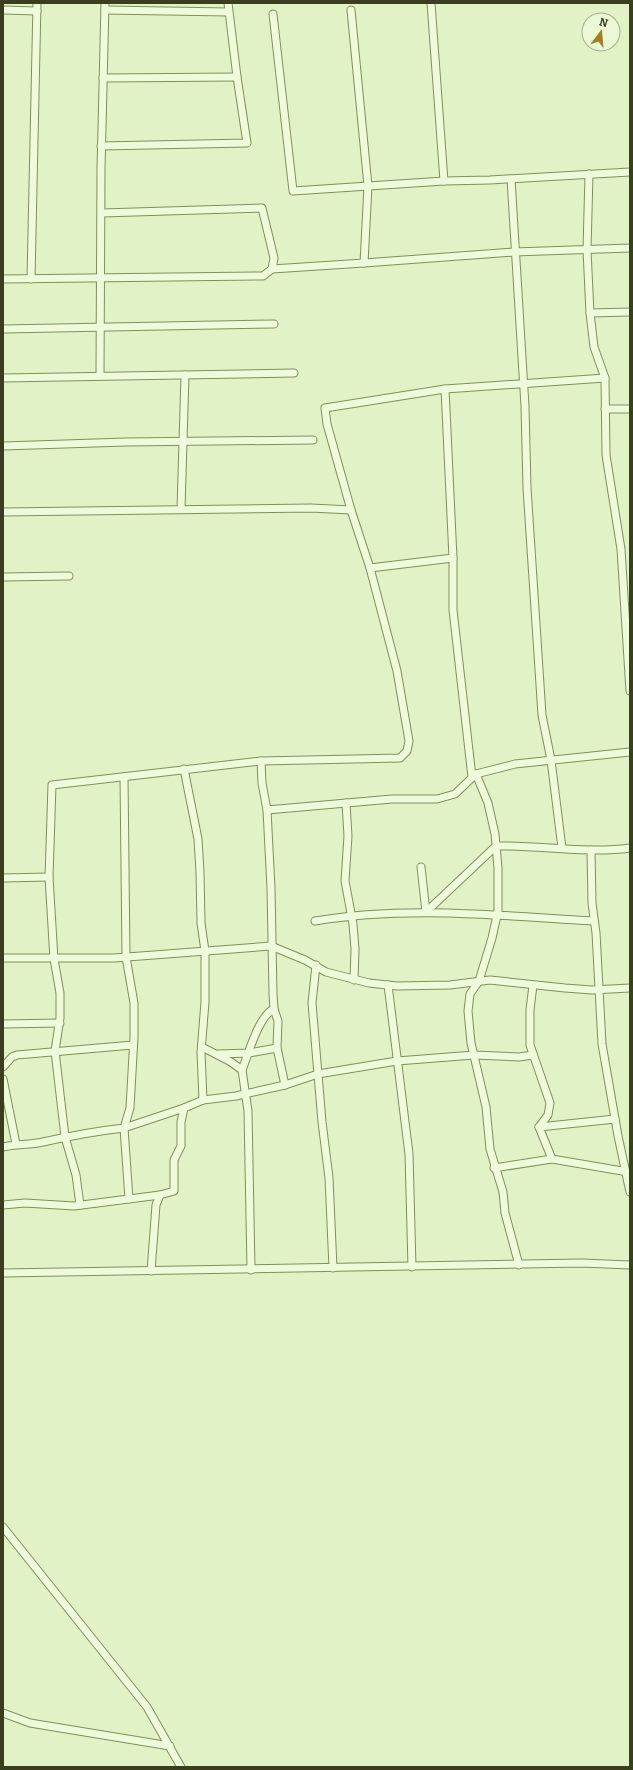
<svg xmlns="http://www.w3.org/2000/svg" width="633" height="1770" viewBox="0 0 633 1770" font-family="Bitter,serif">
<rect width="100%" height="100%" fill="#e0f2c6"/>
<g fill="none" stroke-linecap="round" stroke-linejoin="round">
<g stroke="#828f59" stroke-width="9">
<g id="street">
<polyline points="431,3 444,181 490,180 630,172"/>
<polyline points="3,10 37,11"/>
<polyline points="105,10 228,12"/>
<polyline points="273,14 293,191 444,181"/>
<polyline points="103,78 237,77"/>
<polyline points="101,146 247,143 237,77 228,3"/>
<polyline points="589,174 587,250 590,313 594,347 605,378 606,455 621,549 630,691"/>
<polyline points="511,179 525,406 527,488 542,715 551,760 562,848"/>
<polyline points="364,263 514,252 630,248"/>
<polyline points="272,269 364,263 368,186 351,10"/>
<polyline points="3,279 263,276 272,269 274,258 262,208 102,213"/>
<polyline points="31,279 37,3"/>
<polyline points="590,313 630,312"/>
<polyline points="3,329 274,324"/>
<polyline points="100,375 101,170 105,3"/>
<polyline points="3,378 294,373"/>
<polyline points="445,389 453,558 453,610 472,777"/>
<polyline points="605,409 630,409"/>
<polyline points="3,446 126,442 313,440"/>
<polyline points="181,509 185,375"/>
<polyline points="3,512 311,508 351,510"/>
<polyline points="370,568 453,558"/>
<polyline points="3,577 69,576"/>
<polyline points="261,761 262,783 267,810 271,888 273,994 274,1009 278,1021 277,1048 285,1085"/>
<polyline points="476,774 488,803 495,834 498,868 498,911 492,938 479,981 470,994 468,1011 471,1043 486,1107 490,1149 503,1192 505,1213 519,1265"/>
<polyline points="346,803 348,836 345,881 353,924 355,949 354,980"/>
<polyline points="267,810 392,799 437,799 455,794 476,774 515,764 630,752"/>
<polyline points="591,850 592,903 596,933 602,1044 618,1136 630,1192"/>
<polyline points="421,867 426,912"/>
<polyline points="3,878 49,877"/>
<path d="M426 912 496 846C541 845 586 854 630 848"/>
<path d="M315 921C408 905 502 916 594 921"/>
<polyline points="3,958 114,958 271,946 305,960 326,972 369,983 397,986 450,985 490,980 565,988 592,990 630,988"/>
<polyline points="316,965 312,1003 322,1122 329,1178 333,1268"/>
<polyline points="388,985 409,1154 412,1267"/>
<polyline points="533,985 530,1010 530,1045 550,1103 548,1115 539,1127"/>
<polyline points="3,1024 60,1023"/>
<polyline points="202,1047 231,1062 242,1070 248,1111 251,1270"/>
<polyline points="218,1054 249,1053 277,1048"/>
<polyline points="3,1067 12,1057 17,1055 133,1045"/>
<path d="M242 1070C248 1055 259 1015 274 1009"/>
<polyline points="3,1079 16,1144"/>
<polyline points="203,1100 236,1096 285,1085 318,1074 397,1061 474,1055 519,1057 533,1055"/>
<path d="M3 1147C16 1144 30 1145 43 1142 70 1136 97 1131 124 1128L130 1108 134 1037V1003L126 957 124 777"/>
<polyline points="552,1159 539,1127 615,1119"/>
<polyline points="494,1168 552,1159 628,1172"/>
<polyline points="129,1199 124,1128 184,1108"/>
<polyline points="3,1205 25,1203 74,1206 160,1195 174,1191 174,1160 181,1146 181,1122 184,1108 203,1100 201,1052 205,1002 205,951 201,923 200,872 198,839 184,769"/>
<polyline points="80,1205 76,1175 65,1137 55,1051 60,1018 60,993 54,959 49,877 52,785 261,761 400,758 407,751 409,741 397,671 370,568 351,510 327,424 325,408 445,389 605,378"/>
<polyline points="151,1271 156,1205 160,1195"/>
<polyline points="3,1273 582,1263 630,1265"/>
<polyline points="3,1527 147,1707 181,1767"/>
<polyline points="3,1713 30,1723 170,1746"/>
</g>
</g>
<use href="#street" stroke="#eefbda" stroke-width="7"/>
</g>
<rect width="633" height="1770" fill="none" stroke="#383e1e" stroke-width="8"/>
<g transform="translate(601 32) rotate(16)"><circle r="19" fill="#eaf8d6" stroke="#a3ae8c"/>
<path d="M0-3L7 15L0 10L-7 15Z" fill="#a37e24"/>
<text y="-6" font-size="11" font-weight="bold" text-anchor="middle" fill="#383e1e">N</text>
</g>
</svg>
